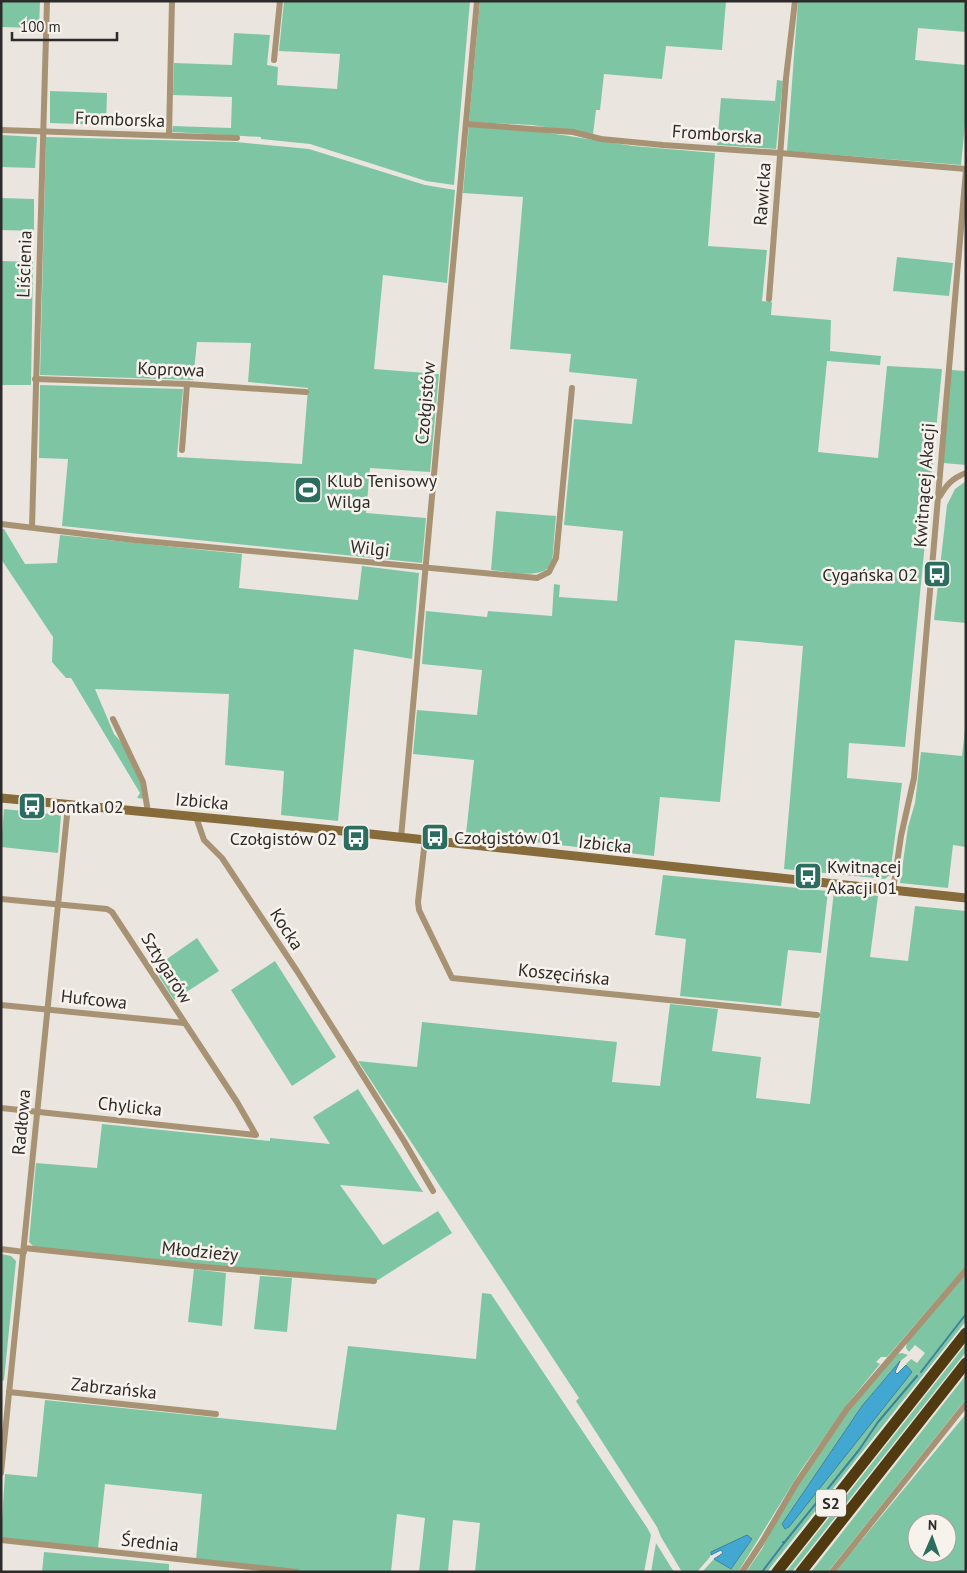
<svg xmlns="http://www.w3.org/2000/svg" width="967" height="1573" viewBox="0 0 967 1573" font-family="'PT Sans',sans-serif">
<rect width="100%" height="100%" fill="#ebe5e0"/>
<g fill="#7ec6a3" fill-rule="evenodd">
<polygon points="1,1 40,1 39,28 1,27"/>
<polygon points="284,1 470,1 454,185 426,181 310,144 261,139 261,137 172,132 173,126 231,128 232,97 173,95 174,63 232,65 234,33 270,35 267,65 278,67 277,85 337,89 340,54 279,51"/>
<polygon points="480,1 726,1 722,50 666,46 662,79 604,74 600,110 596,110 593,134 532,125 469,122"/>
<polygon points="798,1 966,1 966,32 918,28 915,60 966,65 966,114 961,165 787,151"/>
<polygon points="777,80 783,81 776,149 717,145 721,98 775,101"/>
<polygon points="50,91 107,93 106,125 50,123"/>
<polygon points="469,125 543,132 633,146 715,153 708,246 767,250 762,301 772,302 771,315 831,320 830,351 881,356 880,365 827,361 818,452 878,458 887,366 942,369 905,747 849,743 847,778 902,783 890,875 885,879 784,869 803,646 735,640 720,802 660,797 654,856 466,834 474,760 413,754 417,710 477,715 482,670 422,664 426,611 487,617 488,611 552,616 554,584 560,585 559,597 617,601 623,531 564,525 574,419 632,424 637,379 569,372 571,354 510,349 523,197 463,193"/>
<polygon points="1,135 37,137 35,168 1,167"/>
<polygon points="46,137 236,142 309,149 425,185 455,190 447,283 383,275 374,369 439,374 430,472 370,468 366,513 426,518 422,563 62,526 68,459 39,458 40,385 183,389 177,457 302,464 308,388 248,382 251,343 197,342 193,380 40,375"/>
<polygon points="1,198 34,199 34,231 1,230"/>
<polygon points="897,257 953,263 949,296 893,291"/>
<polygon points="1,261 33,262 31,385 2,385 1,436"/>
<polygon points="951,370 966,371 966,465 943,463"/>
<polygon points="966,481 966,623 934,620 947,505 955,489"/>
<path d="M496 511 556 516 552 564C540 581 508 571 491 570Z"/>
<polygon points="1,529 4,529 25,564 57,563 60,535 242,554 239,588 358,600 362,566 419,573 412,659 354,649 338,821 281,815 284,771 225,765 229,694 95,689 114,734 123,744 144,791 145,799 137,798 140,793 71,678 66,678 52,662 53,637 1,559"/>
<polygon points="966,720 966,847 953,845 948,888 900,883 908,827 915,803 921,752 962,756"/>
<polygon points="4,809 61,815 58,853 1,847"/>
<polygon points="663,875 828,891 821,953 788,950 781,1006 680,996 686,939 655,935"/>
<polygon points="834,891 878,896 870,957 908,961 915,906 966,911 966,1266 887,1357 881,1357 876,1362 880,1364 849,1402 801,1470 738,1572 702,1572 714,1559 731,1569 752,1539 711,1552 710,1557 697,1572 682,1572 661,1537 657,1527 576,1401 579,1398 358,1061 417,1067 422,1022 617,1042 612,1082 660,1086 670,1004 718,1009 712,1051 761,1057 756,1098 810,1104"/>
<polygon points="197,938 219,971 174,1000 154,968"/>
<polygon points="275,961 336,1057 292,1086 231,990"/>
<polygon points="358,1089 423,1192 340,1185 383,1245 438,1211 452,1233 378,1280 231,1268 34,1247 29,1242 36,1163 97,1168 102,1124 270,1141 270,1138 330,1144 313,1117"/>
<polygon points="1,1254 11,1256 16,1261 4,1380 1,1382"/>
<polygon points="194,1269 226,1273 222,1326 188,1322"/>
<polygon points="966,1274 966,1321 767,1572 746,1572 762,1549 783,1508 854,1403 897,1354 902,1353 908,1355 898,1363 862,1406 782,1524 787,1529 911,1372 906,1364 911,1359 917,1363 925,1353 915,1345 909,1352 906,1348 907,1342"/>
<polygon points="260,1276 292,1278 287,1332 254,1329"/>
<polygon points="482,1293 491,1294 648,1529 651,1535 644,1572 475,1572 480,1523 453,1520 448,1572 419,1572 425,1518 397,1514 391,1572 310,1572 196,1560 202,1494 105,1484 98,1548 4,1539 1,1535 5,1474 37,1477 45,1400 336,1430 348,1346 476,1359"/>
<polygon points="966,1344 966,1352 792,1572 786,1572"/>
<polygon points="966,1375 966,1399 828,1572 811,1572"/>
<path d="M966 1414V1572H836L845 1560ZM917 1523H947V1553H917Z"/>
<polygon points="656,1543 674,1572 651,1572"/>
<polygon points="44,1552 169,1564 169,1572 42,1572"/>
</g>
<g fill="#43a8d1" stroke="#3c829f">
<polygon points="900,1361 895,1372 897,1374 906,1365 912,1372 789,1527 785,1529 782,1524 862,1406"/>
<polygon points="747,1535 752,1539 731,1569 714,1559 723,1553 721,1550 711,1555 711,1552"/>
</g>
<g fill="none" stroke-linecap="round" stroke-linejoin="round">
<g stroke="#3c829f" stroke-width="2">
<polyline points="921,1372 966,1314"/>
<polyline points="784,1543 859,1450 878,1422 917,1376"/>
<polyline points="762,1572 784,1543 783,1542"/>
</g>
<g stroke="#a79374" stroke-width="6">
<polyline points="274,60 280,1"/>
<polyline points="466,124 573,132 601,139 663,145 780,153 966,169"/>
<polyline points="1,130 237,138"/>
<polyline points="169,135 172,1"/>
<polyline points="769,299 786,78 795,1"/>
<polyline points="35,379 187,384 306,392"/>
<polyline points="182,450 187,384"/>
<path d="M940 496C947 484 953 478 966 473"/>
<polyline points="1,524 134,540 537,578 549,572 556,558 572,388"/>
<polyline points="32,527 47,1"/>
<polyline points="113,719 143,782 148,812"/>
<polyline points="196,817 204,840 222,858 297,971 404,1141 433,1191"/>
<polyline points="401,838 477,1"/>
<polyline points="425,840 418,902 419,910 452,978 817,1015"/>
<polyline points="893,890 901,836 914,778 966,170"/>
<polyline points="1,899 107,909 112,912 237,1102 256,1135 1,1108"/>
<polyline points="1,1005 184,1023"/>
<polyline points="24,1248 204,1267 374,1281"/>
<polyline points="1,1249 24,1252"/>
<polyline points="9,1392 216,1414"/>
<polyline points="1,1473 68,805"/>
<polyline points="1,1540 297,1572"/>
<polyline points="742,1572 762,1542 796,1484 847,1409 966,1270"/>
<polyline points="832,1572 966,1404"/>
</g>
<polyline stroke="#876b3b" stroke-width="9" points="1,798 333,830 966,898"/>
<g stroke="#513a0f" stroke-width="11">
<polyline points="777,1572 966,1333"/>
<polyline points="801,1572 966,1363"/>
</g>
</g>
<defs>
<g id="stadium-square" transform="scale(1.4375)"><rect x="-9" y="-9" width="18" height="18" rx="4" fill="#2b6d5e" stroke="#f8f2ed"/><path d="M0-5a6.5 5 0 1 0 0 10a6.5 5 0 1 0 0-10ZM-3.5-1.8h7v3.6h-7Z" fill="#fff"/></g>
<g id="bus-square" transform="scale(1.4375)"><rect x="-9" y="-9" width="18" height="18" rx="4" fill="#2b6d5e" stroke="#f8f2ed"/><path d="M-5-6H5V4H4V6H2V4H-2V6H-4V4H-5ZM-3.5-4V0h7V-4ZM-3.5 1.2v1.5H-2V1.2ZM2 1.2v1.5H3.5V1.2Z" fill="#fff"/></g>
</defs>
<g fill-rule="evenodd">
<use href="#stadium-square" x="308" y="490"/>
<use href="#bus-square" x="937" y="574"/>
<use href="#bus-square" x="32" y="806"/>
<use href="#bus-square" x="435" y="837"/>
<use href="#bus-square" x="356" y="838"/>
<use href="#bus-square" x="808" y="876"/>
</g>
<g text-anchor="middle" dominant-baseline="central" stroke-width="5" stroke-linejoin="round" paint-order="stroke">
<rect fill="#f8f2ed" stroke="#6a6764" stroke-width="1" x="816" y="1489.5" width="30" height="27" rx="4"/>
<g font-size="16" font-weight="bold" fill="#2d2b29">
<text x="831" y="1503">S2</text>
</g>
<g font-size="18" fill="#2d2b29" stroke="#f8f2ed">
<text transform="translate(120 119) rotate(2)">Fromborska</text>
<text transform="translate(717 134) rotate(4)">Fromborska</text>
<text transform="translate(762 194) rotate(-86)">Rawicka</text>
<text transform="translate(24 264) rotate(-88)">Liścienia</text>
<text transform="translate(171 369) rotate(2)">Koprowa</text>
<text transform="translate(425 403) rotate(-85)">Czołgistów</text>
<text transform="translate(924 485) rotate(-86)">Kwitnącej Akacji</text>
<text transform="translate(370 548) rotate(6)">Wilgi</text>
<text transform="translate(202 801) rotate(5)">Izbicka</text>
<text transform="translate(605 844) rotate(6)">Izbicka</text>
<text transform="translate(287 929) rotate(57)">Kocka</text>
<text transform="translate(167 968) rotate(58)">Sztygarów</text>
<text transform="translate(564 974) rotate(6)">Koszęcińska</text>
<text transform="translate(94 999) rotate(6)">Hufcowa</text>
<text transform="translate(130 1106) rotate(6)">Chylicka</text>
<text transform="translate(21 1122) rotate(-85)">Radłowa</text>
<text transform="translate(200 1251) rotate(6)">Młodzieży</text>
<text transform="translate(114 1388) rotate(6)">Zabrzańska</text>
<text transform="translate(150 1542) rotate(6)">Średnia</text>
</g>
<g font-size="18" fill="#2d2b29" stroke="#f8f2ed" text-anchor="start">
<text x="327" y="480">Klub Tenisowy<tspan x="327" dy="21">Wilga</tspan></text>
<text x="918" y="574" text-anchor="end">Cygańska 02</text>
<text x="51" y="806">Jontka 02</text>
<text x="454" y="837">Czołgistów 01</text>
<text x="337" y="838" text-anchor="end">Czołgistów 02</text>
<text x="827" y="866">Kwitnącej<tspan x="827" dy="21">Akacji 01</tspan></text>
</g>
</g>
<rect width="967" height="1573" fill="none" stroke="#2d2b29" stroke-width="5"/>
<g transform="translate(932 1538) rotate(2)"><circle r="24" fill="#f8f2ed" stroke="#a7a29f"/>
<path d="M0-4L9 19L0 12L-9 19Z" fill="#2b6d5e"/>
<text y="-8" font-size="14" font-weight="bold" text-anchor="middle" fill="#2d2b29">N</text>
</g>
<path d="M12 32v8h105v-8" fill="none" stroke="#2d2b29" stroke-width="2.5"/>
<text x="20" y="32" font-size="15" fill="#2d2b29" stroke="#f8f2ed" stroke-width="4" paint-order="stroke">100 m</text>
</svg>
